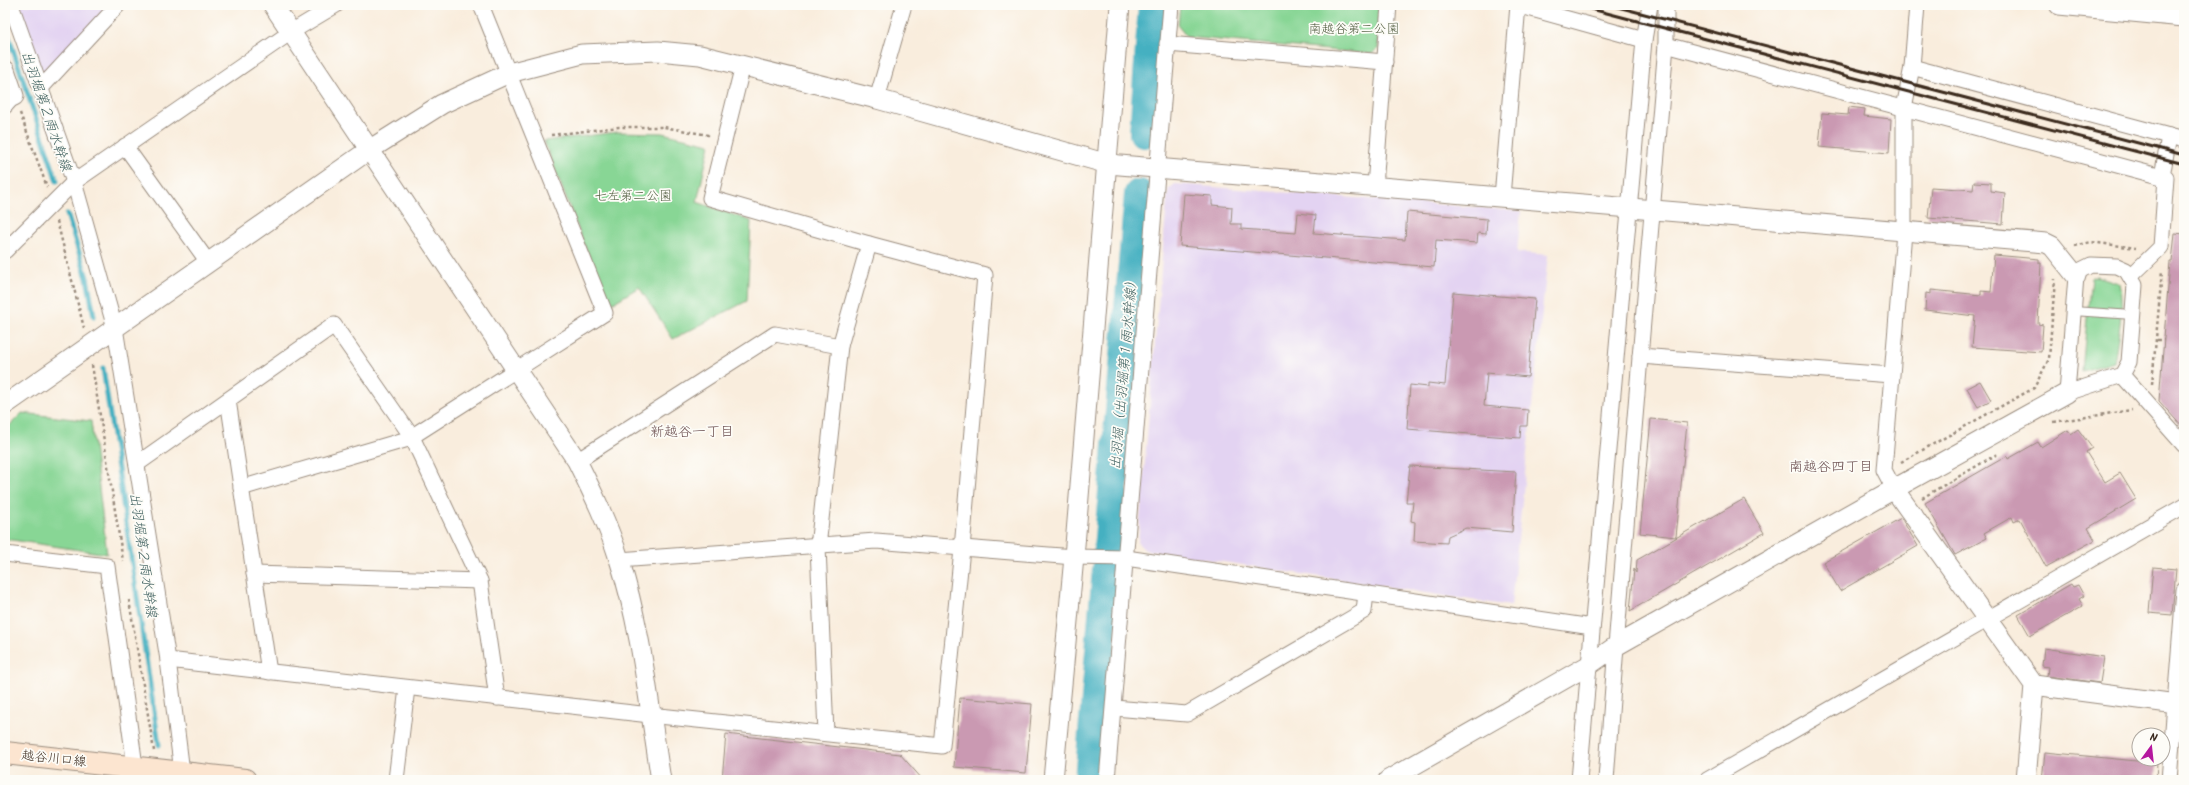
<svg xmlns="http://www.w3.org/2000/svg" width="2189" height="785" viewBox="0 0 2189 785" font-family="Kalam,'Klee One',sans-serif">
<rect width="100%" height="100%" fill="#fdfcf7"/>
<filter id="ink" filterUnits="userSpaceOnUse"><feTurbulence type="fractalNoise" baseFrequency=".025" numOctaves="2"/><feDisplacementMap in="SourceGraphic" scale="8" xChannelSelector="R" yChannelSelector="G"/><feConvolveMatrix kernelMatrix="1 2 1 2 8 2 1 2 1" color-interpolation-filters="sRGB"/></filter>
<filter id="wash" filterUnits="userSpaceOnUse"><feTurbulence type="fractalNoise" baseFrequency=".012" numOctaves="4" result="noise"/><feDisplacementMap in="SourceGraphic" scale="16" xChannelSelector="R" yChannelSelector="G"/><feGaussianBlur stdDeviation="0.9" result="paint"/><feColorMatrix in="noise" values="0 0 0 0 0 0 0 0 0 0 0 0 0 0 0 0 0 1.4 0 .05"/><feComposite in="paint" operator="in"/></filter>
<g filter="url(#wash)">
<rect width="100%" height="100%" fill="#f9eddd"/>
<g fill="#e3d3f2">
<polygon points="20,5 111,5 43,80"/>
<polygon points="1175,184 1521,211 1517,252 1548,255 1511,606 1145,550 1138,543 1168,190"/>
</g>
<g fill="#88d695" stroke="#62805a">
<polygon points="1180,5 1380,5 1378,49 1372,54 1187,37 1178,26"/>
<polygon points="618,132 662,133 710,144 697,202 751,221 747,301 673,339 639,287 608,306 544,141"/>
<path d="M2097 276 2119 283C2125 308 2118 336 2114 362L2082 371 2091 277Z"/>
<polygon points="22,413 91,421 107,554 5,539 5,430"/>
</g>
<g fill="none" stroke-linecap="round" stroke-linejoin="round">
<g stroke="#44b0c1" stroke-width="5">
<polyline points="5,26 57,181"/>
<polyline points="67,214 87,278 94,316"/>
<polyline points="103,368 159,745"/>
</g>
<g stroke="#44b0c1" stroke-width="30">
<polyline points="1144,133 1153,5"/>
<polyline points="1108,549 1139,194"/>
<polyline points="1089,780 1107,569"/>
</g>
</g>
<g id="blocks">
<g fill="#ca99b2">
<polygon points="1849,107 1865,109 1864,116 1891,119 1889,153 1819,147 1822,113 1848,115"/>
<polygon points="1974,182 1991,183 1991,191 2005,193 2003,224 1928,218 1931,187 1973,190"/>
<polygon points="1184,194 1212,196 1212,205 1232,207 1231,224 1241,224 1241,229 1296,233 1298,213 1316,215 1314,233 1405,240 1407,212 1487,219 1486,234 1478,233 1477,243 1436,240 1434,267 1180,246"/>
<polygon points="2175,233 2184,234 2184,429 2159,401 2170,262 2172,262"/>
<polygon points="1994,255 2039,259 2039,263 2041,263 2038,324 2043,325 2041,352 1972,347 1975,316 1925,310 1926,293 1931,294 1931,290 1981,295 1981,291 1991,292"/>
<polygon points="1453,292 1535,299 1528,377 1487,373 1484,406 1528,410 1527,426 1521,426 1520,438 1407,429 1410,385 1428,387 1428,383 1445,385"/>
<polygon points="1980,381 1991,400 1978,407 1967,388"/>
<polygon points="1651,419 1687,423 1676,537 1640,533"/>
<polygon points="2078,429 2092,448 2086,452 2105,482 2120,473 2136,499 2088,528 2095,540 2046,567 2020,519 2014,522 2012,517 1984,533 1987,538 1955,555 1925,503 2007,456 2008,459 2038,442 2041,447 2068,430 2071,434"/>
<polygon points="1410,466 1516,472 1512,532 1466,528 1448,536 1447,543 1414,541 1415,522 1411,521 1413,502 1406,502"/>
<polygon points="1744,499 1764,533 1630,611 1634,569 1636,573 1637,560"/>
<polygon points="1901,518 1918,546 1840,591 1823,562"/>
<polygon points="2153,567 2176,569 2172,615 2149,613"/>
<polygon points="2071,584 2073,587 2078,585 2084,596 2079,599 2083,606 2030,636 2018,615"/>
<polygon points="2044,648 2104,657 2100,683 2047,676 2048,667 2042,666"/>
<polygon points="960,698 1032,704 1026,773 954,767"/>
<polygon points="726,734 900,754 923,780 722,780"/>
<polygon points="2045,752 2157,763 2156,780 2042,780"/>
</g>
</g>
</g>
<g filter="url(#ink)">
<use href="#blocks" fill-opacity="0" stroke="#9a8c7e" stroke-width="1"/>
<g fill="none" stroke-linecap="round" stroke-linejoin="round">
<g stroke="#9a8c7e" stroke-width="10">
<polyline id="service" points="2073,311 2133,315"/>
</g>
<g stroke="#9a8c7e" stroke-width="17">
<g id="minor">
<polyline points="11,5 74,182 115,328 168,660 183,780"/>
<polyline points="1517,5 1644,40"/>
<polyline points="1167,44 1385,62"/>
<polyline points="1666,45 2162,177"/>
<polyline points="1912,67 2184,140"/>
<polyline points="41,88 118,5"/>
<polyline points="877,99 904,5"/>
<polyline points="5,106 14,96"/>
<polyline points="125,146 208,262"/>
<polyline points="1375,186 1389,5"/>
<polyline points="1502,197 1518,5"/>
<polyline points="5,251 74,182 291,32 336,5"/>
<polygon points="2091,265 2117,266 2126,270 2135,285 2129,362 2122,375 2067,393 2076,276 2081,270"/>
<polyline points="2131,276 2161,247 2166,178 2162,177 2169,136"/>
<polyline points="1640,356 1891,375"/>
<polyline points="2122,375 2184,445"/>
<polyline points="228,400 269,672"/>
<polyline points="577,461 775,334 840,346"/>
<polyline points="137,464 334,325 412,437 480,581 497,698"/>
<polyline points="241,488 408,439 605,313 481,5"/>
<polyline points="1894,489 1884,470 1904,232 1904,108 1912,67 1917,5"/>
<polyline points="5,554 107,566 137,780"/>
<polyline points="619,560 876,541 1074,557 1126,558 1592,627"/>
<polyline points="254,574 480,581"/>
<polyline points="168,660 650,715 942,746 962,549 985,275 869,244 710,198 743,65"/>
<polyline points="1114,708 1187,714 1364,611 1366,593"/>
<polyline points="826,733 818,547 840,346 869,244"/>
<polyline points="396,780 407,688"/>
<polyline points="1107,780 1171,5"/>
<polyline points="1579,780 1644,40 1650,5"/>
<polyline points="1606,780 1616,646 1666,45 1666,5"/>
<polyline points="1707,780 2184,506"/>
<polyline points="2169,780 2184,590"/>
</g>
</g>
<g stroke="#9a8c7e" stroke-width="21">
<g id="tertiary">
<path d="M273 5 577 461C593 493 608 524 619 559 642 630 649 707 661 780"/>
<polyline points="2059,5 2184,17"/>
<polyline points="5,70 14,96"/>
<polyline points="5,405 369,150 442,104 509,73 582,54 658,51 700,55 877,99 1108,164 2046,243 2052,246 2076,276"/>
<polyline points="1894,489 2034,685 2026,780"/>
<polyline points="2034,685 2184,705"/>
<polyline points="1053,780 1074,557 1120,5"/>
<polyline points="1388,780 1589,665 1616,646 1894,489 2067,393"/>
</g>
</g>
<g stroke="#9a8c7e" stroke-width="24">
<polyline id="secondary" points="5,753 245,780"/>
</g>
<g stroke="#9a8c7e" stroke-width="2.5" stroke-dasharray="3 3" stroke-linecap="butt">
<polyline points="20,113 47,187"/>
<polyline points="551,135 619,127 664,127 708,135 709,132"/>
<polyline points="57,221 84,328"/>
<polyline points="2075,246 2091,242 2136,248"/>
<polyline points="2157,340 2164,340"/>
<polyline points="92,365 123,561"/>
<polyline points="2152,384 2162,271"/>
<polyline points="2054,422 2132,410"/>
<polyline points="1901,462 2034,388 2049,359 2055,279"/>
<polyline points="1922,498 1999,453"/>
<polyline points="129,600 154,751"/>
</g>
<use href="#service" stroke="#fff" stroke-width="8"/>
<use href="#minor" stroke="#fff" stroke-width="15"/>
<use href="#tertiary" stroke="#fff" stroke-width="19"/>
<use href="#secondary" stroke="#fce5d0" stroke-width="22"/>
<g stroke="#3b2a1e" stroke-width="3">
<polyline points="1576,5 2184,164"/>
<polyline points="1610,5 2184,155"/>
<polyline points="2183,780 2184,761"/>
</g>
</g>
</g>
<g text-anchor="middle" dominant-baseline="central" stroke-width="3.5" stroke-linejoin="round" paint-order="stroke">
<g font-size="13" fill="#525e42" stroke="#fdfcf7">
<text x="1354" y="29">南越谷第二公園</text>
<text x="633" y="196">七左第二公園</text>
</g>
<g font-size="13" fill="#3b2a1e" stroke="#fdfcf7">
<text transform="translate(54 759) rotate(6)">越谷川口線</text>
</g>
<g font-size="14" font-style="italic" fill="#3f605f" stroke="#fdfcf7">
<text transform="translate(46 111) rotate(71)">出羽堀第２雨水幹線</text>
<text transform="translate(1124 372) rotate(-85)">出羽堀（出羽堀第１雨水幹線）</text>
<text transform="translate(143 555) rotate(82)">出羽堀第２雨水幹線</text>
</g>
<g font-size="14" fill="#6d5152" stroke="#fdfcf7">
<text x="692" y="432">新越谷一丁目</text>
<text x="1831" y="467">南越谷四丁目</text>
</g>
</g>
<rect width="2189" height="785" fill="none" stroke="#fdfcf7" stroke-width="20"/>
<g transform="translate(2151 747) rotate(15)"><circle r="19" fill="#fdfcf7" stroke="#afa8a0"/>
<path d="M0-3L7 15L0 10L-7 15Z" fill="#b5179e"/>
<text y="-6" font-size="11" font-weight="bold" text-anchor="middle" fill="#3b2a1e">N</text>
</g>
</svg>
